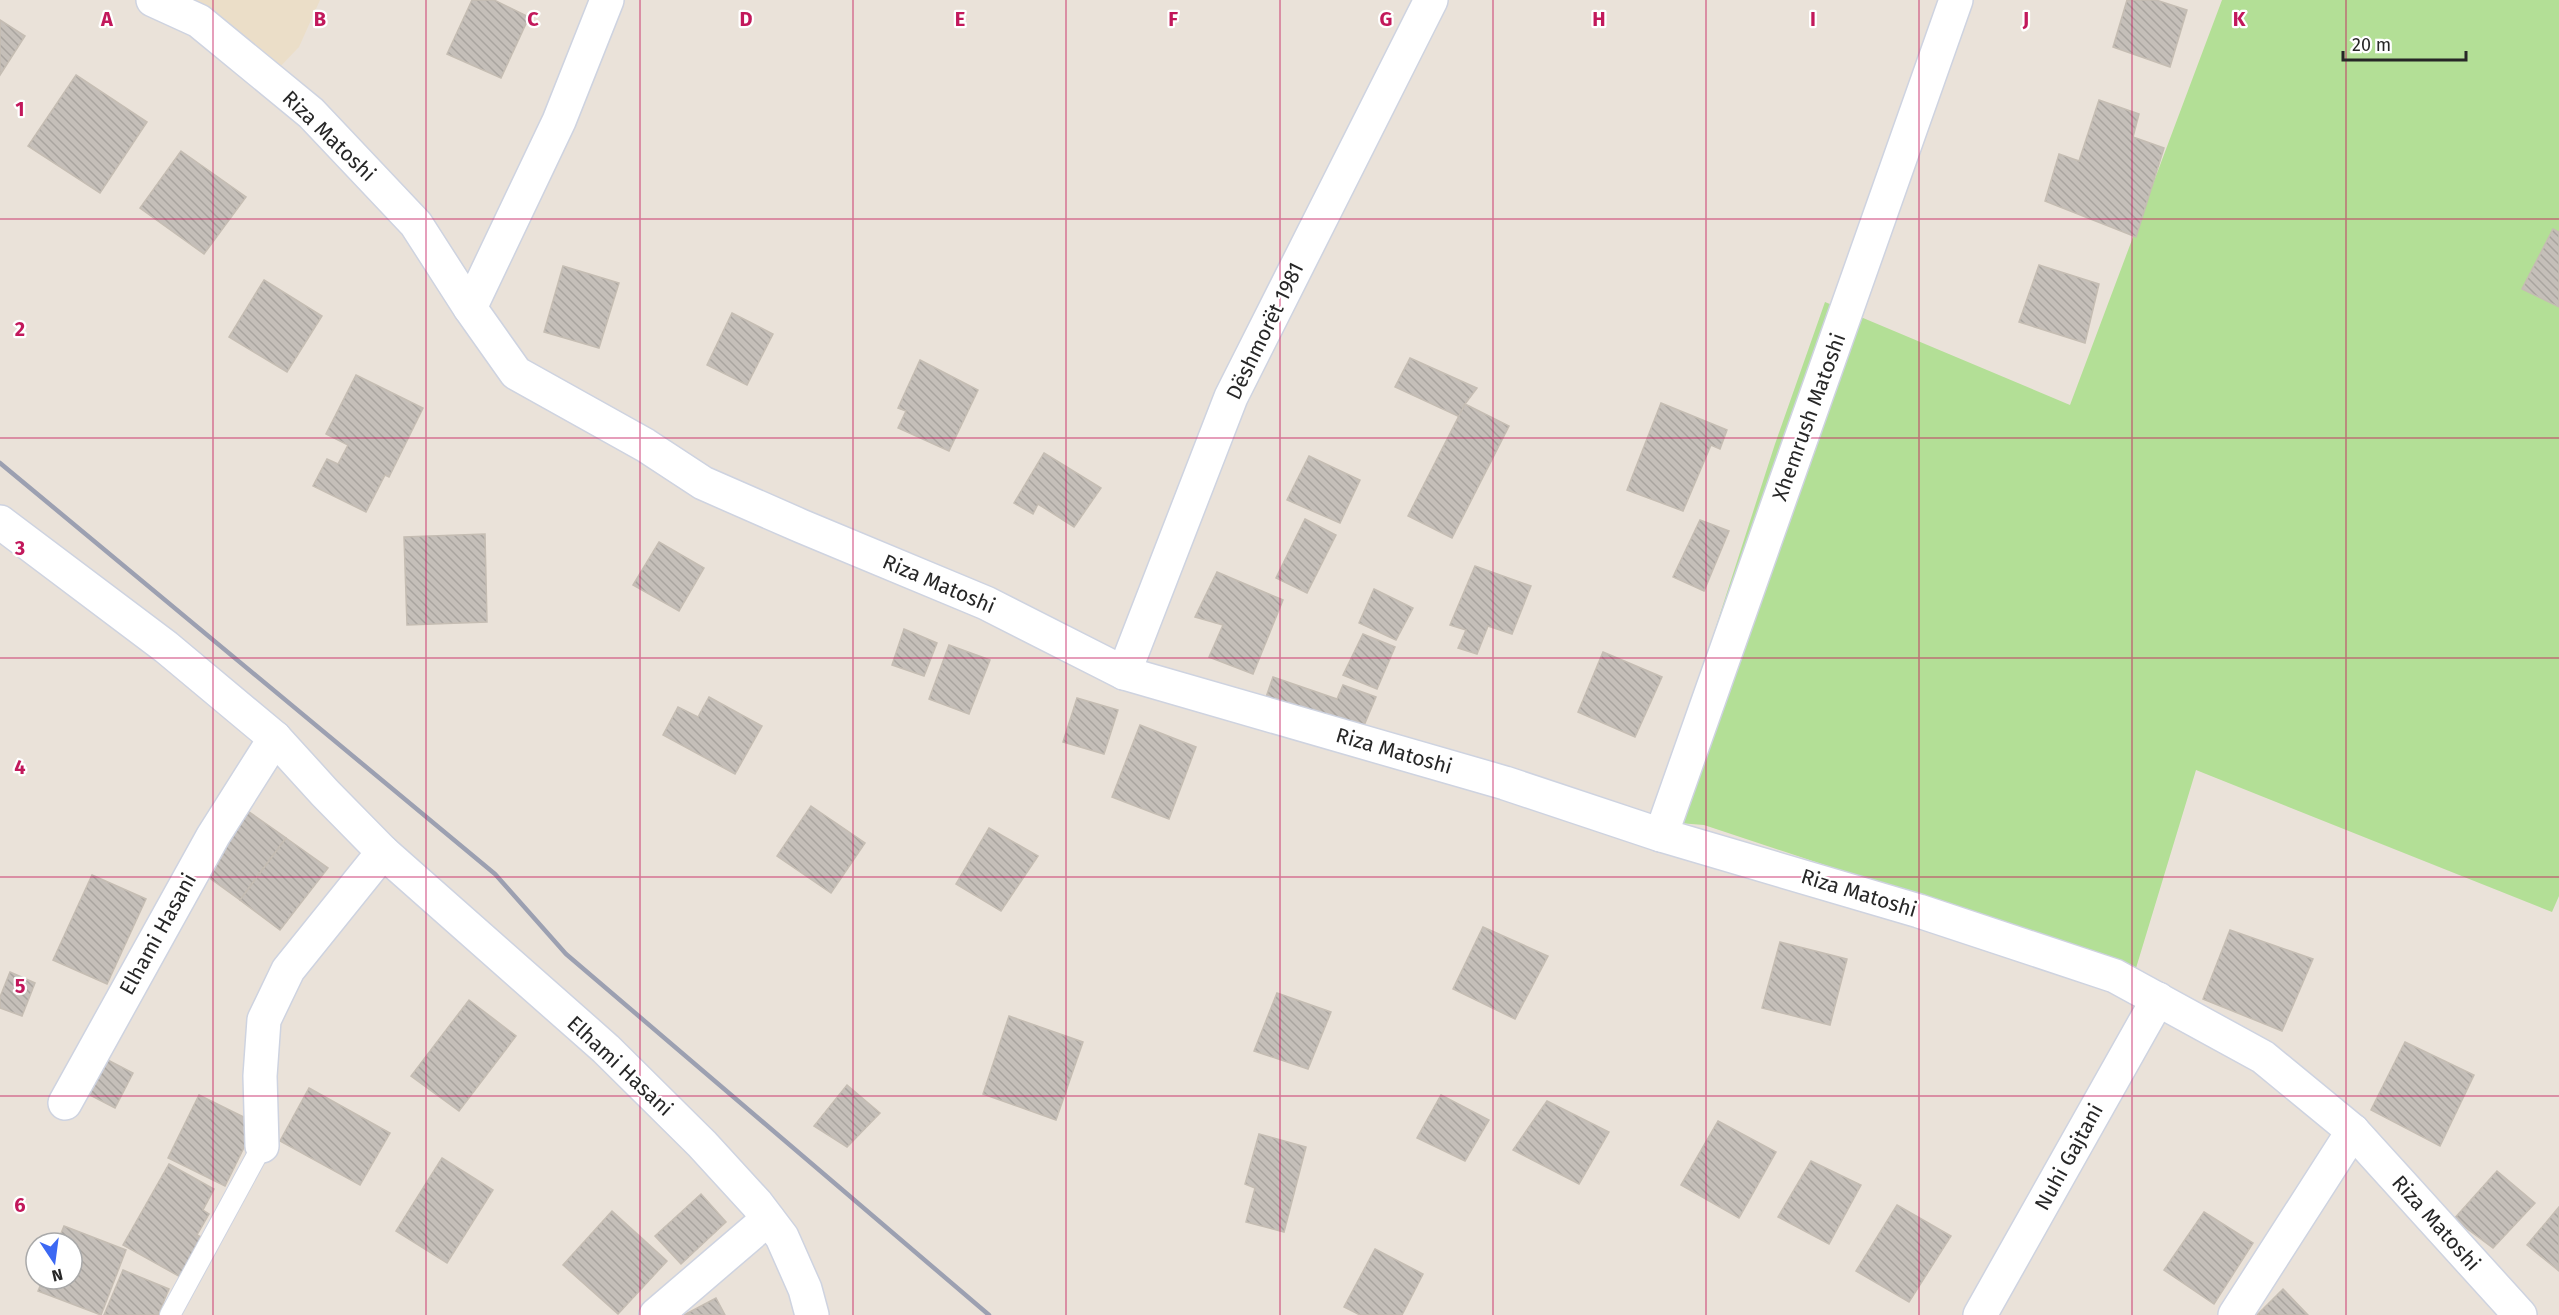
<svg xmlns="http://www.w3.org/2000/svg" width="2559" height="1315" viewBox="0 0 2559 1315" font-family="'Fira Sans',sans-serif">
<defs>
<pattern id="building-back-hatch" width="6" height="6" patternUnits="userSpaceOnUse" patternTransform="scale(1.5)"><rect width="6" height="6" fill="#c5bfb9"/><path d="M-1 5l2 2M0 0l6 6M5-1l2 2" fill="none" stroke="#a9a49f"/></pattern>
</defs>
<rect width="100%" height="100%" fill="#eae2d9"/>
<polygon fill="#ebdec8" points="151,0 320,0 299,47 275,72"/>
<polygon fill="#b3df96" points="2222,0 2559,0 2559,896 2552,912 2196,770 2136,968 1704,825 1653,821 1775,444 1825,302 2070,405"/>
<g fill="url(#building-back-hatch)" stroke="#c5bdb3" stroke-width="1.5">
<polygon points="472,0 494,0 529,17 501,78 447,54"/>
<polygon points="2127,0 2156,0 2187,10 2170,67 2113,47"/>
<polygon points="0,20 25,36 0,75"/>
<polygon points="76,75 147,122 100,193 28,146"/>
<polygon points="2099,100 2139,114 2133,137 2164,148 2136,237 2045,201 2059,154 2079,161"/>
<polygon points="181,151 246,197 204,254 140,208"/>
<polygon points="2553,229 2559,232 2559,307 2522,289"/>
<polygon points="2039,265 2099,284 2085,343 2019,322"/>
<polygon points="563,266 619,283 599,348 544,332"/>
<polygon points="264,280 322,316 287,372 229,337"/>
<polygon points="732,313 773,334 747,385 707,365"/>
<polygon points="1410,358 1477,388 1465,404 1462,418 1395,387"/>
<polygon points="920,360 978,390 949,451 898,428 906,411 898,408"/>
<polygon points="356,375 423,408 389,477 385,475 366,512 313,486 327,459 338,464 348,445 326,434"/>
<polygon points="1661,403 1727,430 1720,449 1711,445 1683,511 1627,490"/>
<polygon points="1465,404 1509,426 1452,538 1408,516"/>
<polygon points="1044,453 1101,488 1074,527 1038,504 1033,514 1014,503"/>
<polygon points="1309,456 1360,480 1340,523 1287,500"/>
<polygon points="1305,519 1336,535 1307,593 1276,578"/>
<polygon points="1700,520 1729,531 1704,591 1673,577"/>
<polygon points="485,534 487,622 407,625 404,537"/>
<polygon points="659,542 704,568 679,611 633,585"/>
<polygon points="1475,566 1531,586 1512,634 1488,626 1477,654 1458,648 1466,630 1450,625"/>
<polygon points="1217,572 1283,600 1253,674 1209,657 1223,625 1195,617"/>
<polygon points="1374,589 1413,608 1396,640 1359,623"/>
<polygon points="904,629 937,643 924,676 892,665"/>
<polygon points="1363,634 1395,647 1377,689 1343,675"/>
<polygon points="949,645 990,660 969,714 929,699"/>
<polygon points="1603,652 1662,677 1635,737 1578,712"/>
<polygon points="1273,677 1337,699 1343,685 1376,697 1360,735 1264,703"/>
<polygon points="709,697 762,726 735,774 663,735 678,707 698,717"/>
<polygon points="1077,698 1118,710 1104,754 1063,742"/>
<polygon points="1140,725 1196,747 1169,819 1112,797"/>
<polygon points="811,806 865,843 831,893 777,856"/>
<polygon points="245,809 286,838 240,900 200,871"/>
<polygon points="989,828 1038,856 1001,911 956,884"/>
<polygon points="286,838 328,868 280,930 240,900"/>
<polygon points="92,875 146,899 107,984 53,960"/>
<polygon points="1483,927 1548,956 1515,1019 1453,989"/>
<polygon points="2230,930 2313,959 2282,1031 2203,999"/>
<polygon points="1780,942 1847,959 1830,1025 1762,1008"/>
<polygon points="10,972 35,983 22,1016 0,1008 0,997"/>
<polygon points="1277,993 1331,1012 1308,1069 1254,1051"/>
<polygon points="469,1000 516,1036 459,1111 411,1076"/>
<polygon points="1009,1016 1083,1042 1056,1120 983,1094"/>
<polygon points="2405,1042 2474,1075 2440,1146 2371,1110"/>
<polygon points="102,1057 133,1073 115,1108 84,1092"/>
<polygon points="847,1085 880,1113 847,1147 814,1126"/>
<polygon points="309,1088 390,1133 360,1185 280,1141"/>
<polygon points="199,1095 256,1123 225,1186 168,1158"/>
<polygon points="1441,1095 1489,1120 1465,1161 1417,1138"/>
<polygon points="1547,1101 1609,1132 1579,1184 1513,1150"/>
<polygon points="1718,1121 1776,1152 1739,1218 1681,1185"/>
<polygon points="1259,1134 1306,1147 1284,1232 1246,1222 1255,1188 1245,1184"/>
<polygon points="442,1158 493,1190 447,1263 396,1231"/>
<polygon points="1811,1161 1861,1185 1829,1244 1778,1217"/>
<polygon points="169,1164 214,1189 203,1210 209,1214 197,1235 207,1240 184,1279 123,1245"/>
<polygon points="2497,1171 2535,1203 2493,1248 2454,1219"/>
<polygon points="701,1194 726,1222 681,1264 655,1236"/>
<polygon points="1897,1205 1951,1236 1909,1302 1856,1271"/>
<polygon points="2559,1207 2559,1271 2527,1245"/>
<polygon points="612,1211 667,1261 618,1314 563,1265"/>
<polygon points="2204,1212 2253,1243 2214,1304 2164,1270"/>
<polygon points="64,1226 126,1250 101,1315 38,1291 43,1279 72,1279 72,1243 57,1243"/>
<polygon points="1375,1249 1423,1274 1402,1315 1360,1315 1344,1307"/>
<polygon points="123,1270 169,1289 158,1315 104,1315"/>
<polygon points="2283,1289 2308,1315 2257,1315"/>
<polygon points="716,1298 725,1315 684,1315"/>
</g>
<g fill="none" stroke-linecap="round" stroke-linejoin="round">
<g stroke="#ced3e0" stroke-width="22">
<polyline id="lane" points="170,1315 262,1146"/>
</g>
<g stroke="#ced3e0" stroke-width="36">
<g id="street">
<polyline points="153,0 199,21 311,113 416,224 470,308 516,373 645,445 703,483 801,526 986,603 1124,673 1505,783 1661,835 1919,911 2115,976 2263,1057 2353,1131 2520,1315"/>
<polyline points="470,308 559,121 607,0"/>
<polyline points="0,522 166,647 275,738 325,793 383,852 606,1049 702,1144 757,1204 782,1237 805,1289 812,1315"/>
<polyline points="1124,673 1231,397 1431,0"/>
<polyline points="1661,835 1956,0"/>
<polyline points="65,1103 213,836 275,738"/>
<polyline points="262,1146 260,1076 264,1020 288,970 383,852"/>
<polyline points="656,1315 768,1219"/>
<polyline points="1980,1315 2158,999"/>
<polyline points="2235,1315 2353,1131"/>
</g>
</g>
<use href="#lane" stroke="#fff" stroke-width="20"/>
<use href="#street" stroke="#fff" stroke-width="33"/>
<polyline stroke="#9ca0b1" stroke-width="4.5" points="0,463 495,874 566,954 989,1315"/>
</g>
<path fill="none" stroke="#c2185b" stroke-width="1.5" stroke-opacity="0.55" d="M213 0V1315M426 0V1315M640 0V1315M853 0V1315M1066 0V1315M1280 0V1315M1493 0V1315M1706 0V1315M1919 0V1315M2132 0V1315M2346 0V1315M0 219H2559M0 438H2559M0 658H2559M0 877H2559M0 1096H2559"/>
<g text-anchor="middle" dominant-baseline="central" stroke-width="4.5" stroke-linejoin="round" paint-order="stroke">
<g font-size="21" fill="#272727" stroke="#fff">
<text transform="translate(329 136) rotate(44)">Riza Matoshi</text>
<text transform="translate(1265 331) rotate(-64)">Dëshmorët 1981</text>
<text transform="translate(1809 417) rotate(-70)">Xhemrush Matoshi</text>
<text transform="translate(939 584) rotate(23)">Riza Matoshi</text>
<text transform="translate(1394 751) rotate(16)">Riza Matoshi</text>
<text transform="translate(1859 893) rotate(17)">Riza Matoshi</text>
<text transform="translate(158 934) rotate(-61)">Elhami Hasani</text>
<text transform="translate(620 1066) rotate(43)">Elhami Hasani</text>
<text transform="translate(2069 1157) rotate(-61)">Nuhi Gajtani</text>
<text transform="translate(2436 1223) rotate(48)">Riza Matoshi</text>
</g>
</g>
<g font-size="20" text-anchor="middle" font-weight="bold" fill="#c2185b" stroke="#fff" stroke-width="4.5" stroke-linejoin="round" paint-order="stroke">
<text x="107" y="26">A</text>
<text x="320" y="26">B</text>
<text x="533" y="26">C</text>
<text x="746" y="26">D</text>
<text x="960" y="26">E</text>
<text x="1173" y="26">F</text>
<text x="1386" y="26">G</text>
<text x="1599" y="26">H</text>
<text x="1813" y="26">I</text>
<text x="2026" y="26">J</text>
<text x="2239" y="26">K</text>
<text x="20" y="116">1</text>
<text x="20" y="336">2</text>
<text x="20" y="555">3</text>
<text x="20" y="774">4</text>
<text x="20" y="993">5</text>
<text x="20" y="1212">6</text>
</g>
<g transform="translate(54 1261) rotate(167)"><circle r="28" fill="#ffffff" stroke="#a9a9a9" stroke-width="1.5"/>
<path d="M0-4.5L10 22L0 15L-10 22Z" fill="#3c68f3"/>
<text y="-9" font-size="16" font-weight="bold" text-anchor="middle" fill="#272727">N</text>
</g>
<path d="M2343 51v9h123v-9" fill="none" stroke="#272727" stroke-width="3"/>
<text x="2352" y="51" font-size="18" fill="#272727" stroke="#ffffff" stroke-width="4.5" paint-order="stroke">20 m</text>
</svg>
